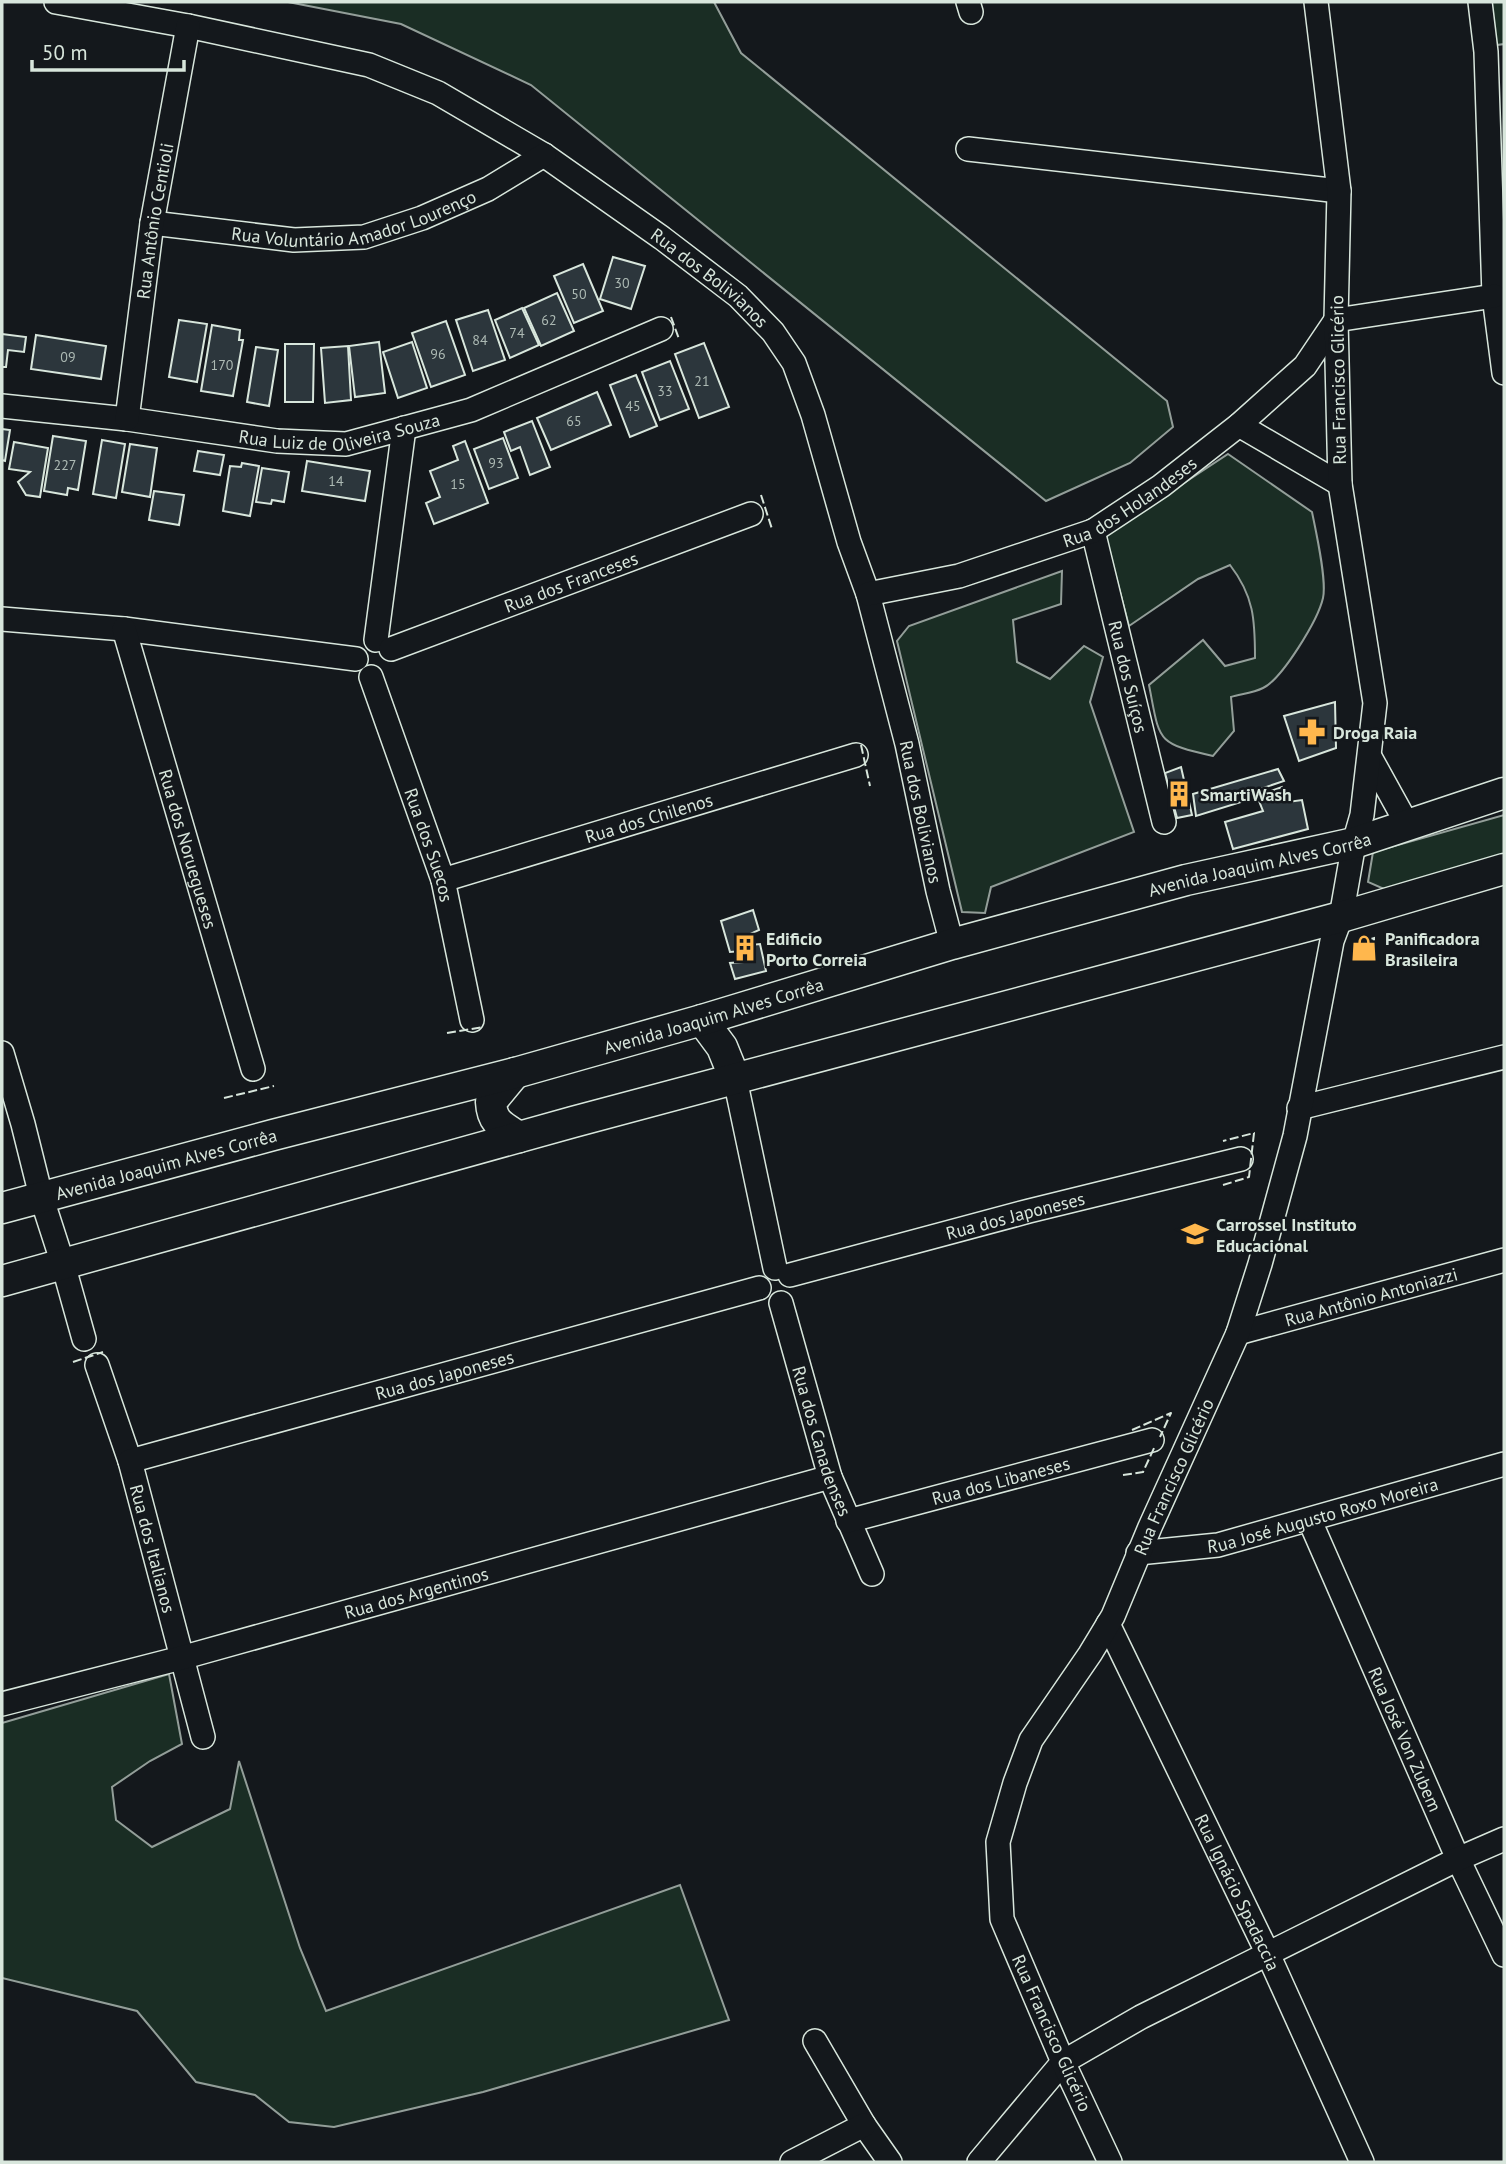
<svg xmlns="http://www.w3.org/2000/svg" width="1506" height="2164" viewBox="0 0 1506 2164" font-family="'PT Sans',sans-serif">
<rect width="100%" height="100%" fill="#14181c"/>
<g fill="#1a2d24" stroke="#939e99" stroke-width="2">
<polygon points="288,2 714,2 741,53 1167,401 1173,427 1130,463 1046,501 531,85 401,24"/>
<polygon points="1486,2 1504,2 1504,44 1489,46"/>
<path d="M1228 454 1312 512C1316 532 1327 580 1323 598 1318 620 1282 679 1263 688 1253 693 1241 694 1231 697L1234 731 1213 756C1155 743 1160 741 1149 685L1203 640 1225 666 1255 658C1255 620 1254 596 1230 565L1198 579 1129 626 1105 535Z"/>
<polygon points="1062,571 1061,604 1013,620 1017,662 1050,679 1084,646 1103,657 1090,702 1134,832 991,887 985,913 962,912 897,641 909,626"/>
<polygon points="1504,815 1504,858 1402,887 1384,889 1368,882 1373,852"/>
<polygon points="169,1674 182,1744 150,1761 112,1787 116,1820 152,1847 230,1809 239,1761 300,1948 326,2011 680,1885 729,2020 483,2092 334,2127 289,2122 255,2095 196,2082 137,2011 2,1978 2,1723"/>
</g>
<g fill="#2c363c" stroke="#d8e6dc" stroke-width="2">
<polygon points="613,257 645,266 631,309 600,299"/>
<polygon points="583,264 603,311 574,323 554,276"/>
<polygon points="557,293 574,331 541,346 524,308"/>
<polygon points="522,308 539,345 510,358 495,320"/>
<polygon points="488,310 505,360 473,371 456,320"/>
<polygon points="179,320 207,324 197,382 169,377"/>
<polygon points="446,321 465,375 431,387 412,333"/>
<polygon points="212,325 240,330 239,340 243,340 233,396 201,391"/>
<polygon points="2,334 26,337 24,352 8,350 6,367 2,367"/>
<polygon points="36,335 106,346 101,379 31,369"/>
<polygon points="379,342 385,393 355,397 349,346"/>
<polygon points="412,342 427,388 398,398 383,352"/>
<polygon points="704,343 729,407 699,418 675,354"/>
<polygon points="285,344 314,344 313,402 285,402"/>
<polygon points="348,346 351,400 325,403 321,348"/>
<polygon points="256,347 278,350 269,406 247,402"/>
<polygon points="670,361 689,409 660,420 642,372"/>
<polygon points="636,375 657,426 630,437 610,385"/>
<polygon points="597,392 611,425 551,450 537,418"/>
<polygon points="532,421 550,467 530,475 520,447 511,451 504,432"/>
<polygon points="2,429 10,430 5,461 2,460"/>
<polygon points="53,436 86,441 78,490 68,488 67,495 44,491"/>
<polygon points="503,438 518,478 489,489 474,449"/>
<polygon points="102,440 125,444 116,498 93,494"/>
<polygon points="465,441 488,503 434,524 426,503 440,497 430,471 458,460 453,446"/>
<polygon points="14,442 48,448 40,497 26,495 18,482 30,472 9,469"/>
<polygon points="130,444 157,448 150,497 122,492"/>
<polygon points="198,451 224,455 220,475 194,471"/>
<polygon points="307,461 370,471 365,501 302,491"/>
<polygon points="242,463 259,466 250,516 223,511 230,466 241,467"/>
<polygon points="262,468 289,472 284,502 272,500 271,504 256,502"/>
<polygon points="154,491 184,495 179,525 149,520"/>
<polygon points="1335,702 1336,748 1299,761 1284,716"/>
<polygon points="1181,767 1192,815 1177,818 1165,773"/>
<polygon points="1278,769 1284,781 1248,793 1251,799 1196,816 1193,794"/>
<polygon points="1282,787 1288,802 1302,800 1308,829 1233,849 1225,822 1263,811 1257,796"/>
<polygon points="753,910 759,930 750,934 751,945 760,944 766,971 735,979 730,963 743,962 742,951 730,952 721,921"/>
<polygon points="1374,938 1374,953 1356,960 1354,944"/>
</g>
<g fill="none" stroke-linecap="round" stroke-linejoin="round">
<g stroke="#d8e6dc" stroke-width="26">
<g id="minor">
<path id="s1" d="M56 2 188 26 369 65 438 93 544 155 662 238 738 296 773 332 794 363 813 415 849 542 868 594 907 744 938 891 952 944"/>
<polyline points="968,2 971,12"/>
<polyline points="1480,2 1486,52 1494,296 1504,373"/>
<polyline points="968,149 1339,191"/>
<path id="s2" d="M152 223 294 240 364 237 422 218 488 189 544 155"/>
<path id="s3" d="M2 406 127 419 277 441 346 444 471 410 661 329"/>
<path id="s4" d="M127 419 152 223 188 26"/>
<polyline points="1239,425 1340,484"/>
<path id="s5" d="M1093 531 1164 822"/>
<path id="s6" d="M868 594 959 576 1093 531 1161 486 1239 425 1305 366 1336 320 1494 296"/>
<polyline points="2,619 124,629 356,659"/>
<path id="s7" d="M124 629 253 1069"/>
<polyline points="376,640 404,428"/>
<path id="s8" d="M391 649 751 514"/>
<path id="s9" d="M371 677 443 880 472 1020"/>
<polyline points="1370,757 1407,824"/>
<path id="s10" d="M443 880 856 755"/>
<polyline points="2,1053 23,1124 41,1196 63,1264 84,1339"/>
<polyline points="735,1079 775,1268"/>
<polyline points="1299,1108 1504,1057"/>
<path id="s11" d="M790 1275 1029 1211 1241 1159"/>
<path id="s12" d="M781 1303 830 1477 872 1574"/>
<path id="s13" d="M1238 1333 1504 1260"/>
<path id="s14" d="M97 1365 130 1461 203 1737"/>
<path id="s15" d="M130 1461 759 1288"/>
<path id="s16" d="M848 1521 1152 1440"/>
<path id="s17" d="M1310 1521 1458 1859 1504 1955"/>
<path id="s18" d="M1138 1553 1218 1545 1504 1464"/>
<path id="s19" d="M1108 1624 1268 1954 1362 2162"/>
<path id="s20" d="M2 1704 181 1658 830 1477"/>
<polyline points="815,2041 864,2125 890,2162"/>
<polyline points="792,2162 864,2125"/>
<polyline points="979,2162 1063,2062 1141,2017 1458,1859 1504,1839"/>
<path id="s21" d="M1110 2162 1063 2062 1002 1919 998 1842 1015 1783 1031 1740 1090 1654 1113 1616 1150 1527 1238 1333 1260 1264 1295 1136 1332 941 1341 917 1354 843 1362 815 1375 703 1340 484 1336 320 1339 191 1316 2"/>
</g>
</g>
<g stroke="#d8e6dc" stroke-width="33">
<g id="major">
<polyline points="702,1020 722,1047 735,1079"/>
<path d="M515 1073 491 1102C492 1123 502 1126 519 1137"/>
<path id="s22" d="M2 1208 273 1135 515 1073 702 1020 952 944 1186 880 1354 843 1504 793"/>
<polyline points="2,1281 573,1122 1341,917 1504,869"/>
</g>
</g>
<use href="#minor" stroke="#14181c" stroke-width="23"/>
<use href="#major" stroke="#14181c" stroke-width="30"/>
<g stroke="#d8e6dc" stroke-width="2" stroke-dasharray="9 3.5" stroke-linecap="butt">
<polyline points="671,317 679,339"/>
<polyline points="761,495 772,529"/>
<polyline points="861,745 870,786"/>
<polyline points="447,1033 483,1027"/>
<polyline points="224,1098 274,1086"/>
<polyline points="1223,1185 1249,1177 1254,1133 1223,1141"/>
<polyline points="73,1362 103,1352"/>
<polyline points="1132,1430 1171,1413 1160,1437"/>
<polyline points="1123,1475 1143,1472 1155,1446"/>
</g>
</g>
<defs>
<g id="pharmacy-bare" transform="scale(2.1)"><path d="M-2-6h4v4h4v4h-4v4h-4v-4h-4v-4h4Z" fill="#ffb74d" stroke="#14181c" stroke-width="2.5" paint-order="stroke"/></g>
<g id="building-bare" transform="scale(2.1)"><path d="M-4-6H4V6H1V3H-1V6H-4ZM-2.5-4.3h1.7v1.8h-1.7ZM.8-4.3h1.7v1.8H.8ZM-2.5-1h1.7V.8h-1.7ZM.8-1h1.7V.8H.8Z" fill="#ffb74d" stroke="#14181c" stroke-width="2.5" paint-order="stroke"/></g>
<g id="shop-bare" transform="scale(2.1)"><path d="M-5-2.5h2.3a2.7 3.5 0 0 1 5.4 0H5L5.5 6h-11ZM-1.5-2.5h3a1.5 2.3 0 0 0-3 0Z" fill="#ffb74d" stroke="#14181c" stroke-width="2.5" paint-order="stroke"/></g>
<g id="school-bare" transform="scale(2.1)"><path d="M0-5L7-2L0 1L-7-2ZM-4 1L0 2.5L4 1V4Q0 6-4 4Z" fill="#ffb74d" stroke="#14181c" stroke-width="2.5" paint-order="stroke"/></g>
</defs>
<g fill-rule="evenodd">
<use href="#pharmacy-bare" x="1312" y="732"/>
<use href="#building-bare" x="1179" y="794"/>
<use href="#building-bare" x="745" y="948"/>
<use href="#shop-bare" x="1364" y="948"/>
<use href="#school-bare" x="1195" y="1234"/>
</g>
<g text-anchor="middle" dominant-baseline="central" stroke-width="5" stroke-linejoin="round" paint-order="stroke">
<g font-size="14" fill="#adbab4">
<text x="622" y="283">30</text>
<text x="579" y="294">50</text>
<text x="549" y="320">62</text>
<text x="517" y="333">74</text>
<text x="480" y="340">84</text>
<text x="438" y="354">96</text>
<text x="68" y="357">09</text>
<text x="222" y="365">170</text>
<text x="702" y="381">21</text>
<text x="665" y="391">33</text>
<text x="633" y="406">45</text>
<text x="574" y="421">65</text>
<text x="496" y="463">93</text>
<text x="65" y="465">227</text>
<text x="336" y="481">14</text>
<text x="458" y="484">15</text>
</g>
<g font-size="18" fill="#d8e6dc" stroke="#14181c">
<text stroke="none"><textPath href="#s2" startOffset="206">Rua Voluntário Amador Lourenço</textPath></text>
<text stroke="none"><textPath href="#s4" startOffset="200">Rua Antônio Centioli</textPath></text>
<text stroke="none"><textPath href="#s1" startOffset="723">Rua dos Bolivianos</textPath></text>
<text transform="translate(1338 380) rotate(-91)">Rua Francisco Glicério</text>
<text stroke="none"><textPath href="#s3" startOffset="341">Rua Luiz de Oliveira Souza</textPath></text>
<text stroke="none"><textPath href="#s6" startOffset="280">Rua dos Holandeses</textPath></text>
<text stroke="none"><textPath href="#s8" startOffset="192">Rua dos Franceses</textPath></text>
<text stroke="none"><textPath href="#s5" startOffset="150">Rua dos Suíços</textPath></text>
<text stroke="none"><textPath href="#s1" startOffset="1311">Rua dos Bolivianos</textPath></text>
<text stroke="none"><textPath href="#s10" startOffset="215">Rua dos Chilenos</textPath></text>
<text stroke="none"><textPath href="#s9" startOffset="178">Rua dos Suecos</textPath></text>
<text stroke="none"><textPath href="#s7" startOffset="229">Rua dos Noruegueses</textPath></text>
<text stroke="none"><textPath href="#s22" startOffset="1304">Avenida Joaquim Alves Corrêa</textPath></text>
<text stroke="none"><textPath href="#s22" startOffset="737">Avenida Joaquim Alves Corrêa</textPath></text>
<text stroke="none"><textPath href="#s22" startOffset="170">Avenida Joaquim Alves Corrêa</textPath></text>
<text stroke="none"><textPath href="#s11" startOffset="233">Rua dos Japoneses</textPath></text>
<text stroke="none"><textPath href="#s13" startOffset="138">Rua Antônio Antoniazzi</textPath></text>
<text stroke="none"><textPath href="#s15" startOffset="326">Rua dos Japoneses</textPath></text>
<text stroke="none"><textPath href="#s12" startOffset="144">Rua dos Canadenses</textPath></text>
<text stroke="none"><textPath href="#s21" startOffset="751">Rua Francisco Glicério</textPath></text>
<text stroke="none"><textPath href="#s16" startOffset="158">Rua dos Libaneses</textPath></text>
<text stroke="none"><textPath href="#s18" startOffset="189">Rua José Augusto Roxo Moreira</textPath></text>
<text stroke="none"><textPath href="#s14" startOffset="192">Rua dos Italianos</textPath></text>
<text stroke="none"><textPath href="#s20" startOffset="429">Rua dos Argentinos</textPath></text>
<text stroke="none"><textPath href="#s17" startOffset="238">Rua José Von Zubem</textPath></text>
<text stroke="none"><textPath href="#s19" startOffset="298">Rua Ignácio Spadaccia</textPath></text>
<text transform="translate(1052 2033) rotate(66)">Rua Francisco Glicério</text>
</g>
<g font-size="18" font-weight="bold" fill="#d8e6dc" stroke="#14181c" text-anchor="start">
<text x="1333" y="732">Droga Raia</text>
<text x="1200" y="794">SmartiWash</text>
<text x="766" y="938">Edificio<tspan x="766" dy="21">Porto Correia</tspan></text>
<text x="1385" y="938">Panificadora<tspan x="1385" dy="21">Brasileira</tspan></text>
<text x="1216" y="1224">Carrossel Instituto<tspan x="1216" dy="21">Educacional</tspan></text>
</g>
</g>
<rect width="1506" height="2164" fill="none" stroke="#d8e6dc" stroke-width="7"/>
<path d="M32 60v10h152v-10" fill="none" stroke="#d8e6dc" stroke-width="3.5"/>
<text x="42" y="60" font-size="21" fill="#d8e6dc" stroke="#14181c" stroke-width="5" paint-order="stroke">50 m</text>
</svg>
